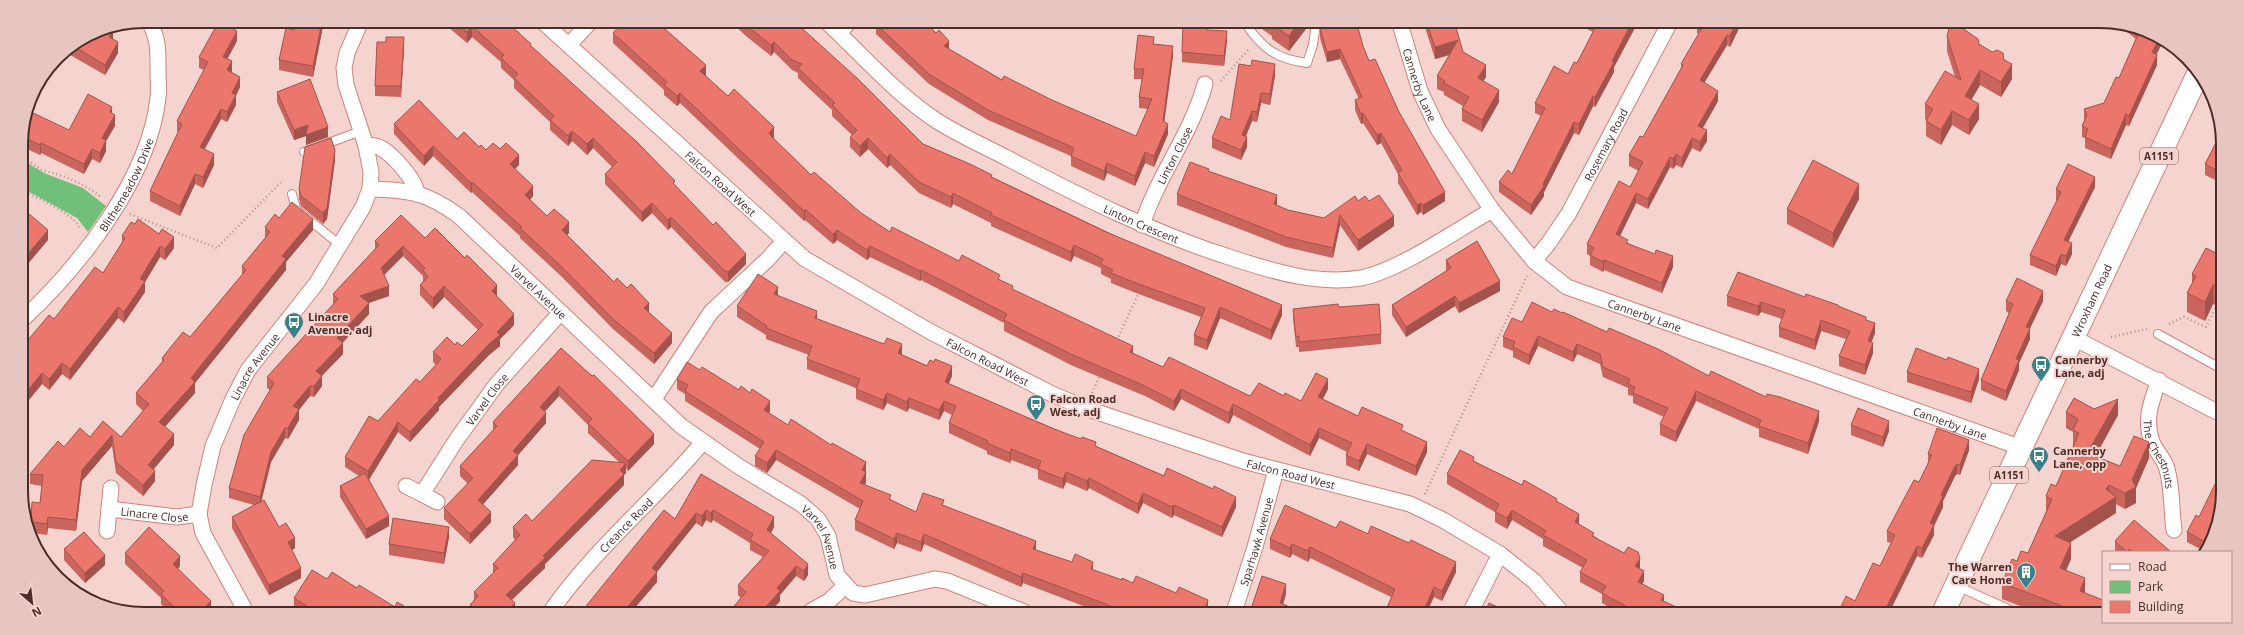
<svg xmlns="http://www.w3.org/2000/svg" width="2244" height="635" viewBox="0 0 2244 635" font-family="'Open Sans',sans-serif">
<rect width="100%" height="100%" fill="#f5d3cf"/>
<polygon fill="#71c079" points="21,159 44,173 83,188 106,206 88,232 77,218 22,188"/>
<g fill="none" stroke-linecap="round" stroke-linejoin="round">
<g stroke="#d0847b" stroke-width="10">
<g id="service">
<path d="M1245 23C1262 48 1276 59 1307 63L1313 45 1316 23"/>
<polyline points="304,152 361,131"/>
<polyline points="292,194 296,209 340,245"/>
<polyline points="2158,334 2220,368"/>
<polyline points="1957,586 2019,614"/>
</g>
</g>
<g stroke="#d0847b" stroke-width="17">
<g id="minor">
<path id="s1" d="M543 22 805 259 931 332 1052 394 1085 408 1243 461 1410 504 1443 520 1500 554 1534 581 1562 613"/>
<path id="s2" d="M827 22C862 55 897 95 937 121 959 135 984 146 1007 158 1081 197 1155 234 1235 259 1275 272 1318 285 1361 278 1398 271 1457 230 1492 210"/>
<path id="s3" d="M1400 24 1420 91 1438 129 1492 210 1534 261 1567 287 2022 448"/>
<polyline points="839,33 849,22"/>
<polyline points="569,45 590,22"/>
<path d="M366 146C371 145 376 145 381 148 393 155 416 180 417 194"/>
<path id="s4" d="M370 189C410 190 426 192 459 216L681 426 738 466 801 504 818 519 828 536 837 575 853 593 865 595 935 579 947 581 1024 612"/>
<path id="s5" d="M1142 225C1158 175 1191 135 1205 84"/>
<path id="s6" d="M1534 261 1548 244 1569 213 1669 24"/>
<path id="s7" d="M22 320C80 266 149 179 158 98 159 89 158 80 158 71 158 53 159 36 148 21"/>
<polyline points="2072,337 2219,413"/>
<path id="s8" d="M2159 380C2151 402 2144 420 2152 442 2156 451 2163 458 2166 466 2173 487 2171 509 2174 530"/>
<polyline points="654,399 711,312 768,259 784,241"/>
<polyline points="406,486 422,494"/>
<path id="s9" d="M437 502 422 494 457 439 496 385 561 312"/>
<polyline points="109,509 111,488"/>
<path id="s10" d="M107 531 109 509 177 517 199 514"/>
<path id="s11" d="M245 610 203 533 199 514 204 485 213 446 233 399 248 370 316 284 363 207 370 189 371 172 366 146 346 85 344 68 347 53 361 21"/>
<path id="s12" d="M551 611C595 548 655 500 703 442"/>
<polyline points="811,611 829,601 845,586"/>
<path id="s13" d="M1234 612 1255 547 1276 470"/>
<polyline points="1470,613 1500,554"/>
</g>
</g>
<g stroke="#d0847b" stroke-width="24">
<g id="primary">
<path id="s14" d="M1943 613 2198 74"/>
</g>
</g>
<g stroke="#b69490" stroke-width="2.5" stroke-dasharray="1 3" stroke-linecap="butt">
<polyline points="1221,81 1249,49"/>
<polyline points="21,156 41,169"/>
<path d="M21 167C50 170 79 179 102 198"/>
<path d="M22 190C41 201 69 210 81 229"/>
<polyline points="130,214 217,248 283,180"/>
<polyline points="2169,324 2184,317 2206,327 2215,309 2220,312"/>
<polyline points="2111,337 2147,329"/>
<polyline points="1117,340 1139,292"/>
<polyline points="1092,393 1100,375"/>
<polyline points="1425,494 1527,276"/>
</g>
<use href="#service" stroke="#fff" stroke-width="8"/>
<use href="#minor" stroke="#fff" stroke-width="15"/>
<use href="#primary" stroke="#fff" stroke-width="22"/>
</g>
<g fill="#c9655d">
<polygon points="220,21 225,21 224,24"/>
<polygon points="295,21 325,21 323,26 313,77 279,70 279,60 294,30"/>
<polygon points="442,22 507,22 531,46 675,185 746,264 728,282 725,282 671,227 668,230 652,213 642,222 605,184 605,174 612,167 593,148 587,155 572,141 568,146 550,130 550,122 514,88 514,80 501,68 501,62 472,37 467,43"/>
<polygon points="731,22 795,22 923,144 1282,315 1271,340 1220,318 1207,350 1194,345 1194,335 1201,317 1136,293 1111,283 1111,279 1101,274 1101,268 1074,256 1071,262 991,226 991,223 953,204 951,208 919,193 890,165 887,168 868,149 860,157 850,147 850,137 852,135 832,116 832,110 798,78 798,73 792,70 774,52 771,56 746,36"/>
<polygon points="1257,23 1306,23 1306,29 1289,51 1272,39 1272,36 1259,27"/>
<polygon points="876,24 919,26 949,49 1002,80 1054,101 1136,136 1148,109 1139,108 1139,97 1142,79 1134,79 1134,69 1154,44 1173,56 1164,122 1168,134 1154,167 1145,163 1135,186 1107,173 1104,181 1071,166 1071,156 988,120 929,84 876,34"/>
<polygon points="1424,24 1455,24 1463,52 1486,77 1483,81 1499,102 1482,132 1462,121 1462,109 1463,106 1444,95 1444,92 1437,89 1437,76 1450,55 1435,59"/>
<polygon points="1585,24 1637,24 1614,67 1614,72 1595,107 1593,106 1579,135 1574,133 1544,192 1544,196 1531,215 1499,192 1499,182 1512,174 1541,116 1535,113 1535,103 1568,74 1577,63 1593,32 1585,28"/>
<polygon points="1697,24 1741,24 1730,47 1727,45 1704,83 1718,101 1703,128 1707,141 1700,152 1692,148 1682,168 1676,165 1673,169 1670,167 1648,209 1636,203 1620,236 1628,243 1673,267 1662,293 1604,270 1603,272 1590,265 1590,256 1587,254 1587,244 1630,187 1639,171 1629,166 1629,155 1643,137 1681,70 1681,64 1699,34 1697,33"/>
<polygon points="2127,25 2132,25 2162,38 2156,54 2157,65 2129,126 2126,125 2111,159 2085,148 2085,138 2082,137 2082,126 2085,121 2084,120 2084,109 2104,103 2119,78 2136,39 2127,32"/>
<polygon points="1320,28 1363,46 1369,61 1399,112 1445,201 1423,215 1421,212 1417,215 1398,183 1398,174 1381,143 1377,145 1363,123 1361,124 1355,110 1355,100 1359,99 1340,59 1327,62 1320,38"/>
<polygon points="97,30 118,53 105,75 65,52"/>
<polygon points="1207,30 1227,41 1224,66 1182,62 1182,52"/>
<polygon points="613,33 706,75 705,76 774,137 773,138 811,175 861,213 890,232 959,261 1000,280 1013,290 1133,353 1163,367 1250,396 1284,396 1301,401 1328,389 1323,399 1358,416 1403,431 1427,452 1416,476 1367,454 1359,471 1346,465 1346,455 1347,452 1319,438 1310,456 1233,415 1229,424 1181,399 1174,411 1145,396 1073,366 1024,341 1004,331 1004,323 921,280 920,281 870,257 867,260 837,240 833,244 805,220 804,221 680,103 677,106 664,95 664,90 613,43"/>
<polygon points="1947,36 1979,44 2004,60 2012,79 2001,97 1980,85 1971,100 1979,119 1969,135 1952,125 1941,145 1926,136 1926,120 1925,119 1925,104 1955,77 1947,51"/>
<polygon points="237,41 227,59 232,72 240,87 236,95 236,105 227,122 221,119 204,149 214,165 203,188 195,184 180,216 150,201 150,191 178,132 177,131 177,121 204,70 199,68 199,57"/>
<polygon points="404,48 401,97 375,96 375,86"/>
<polygon points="1275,75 1270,105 1261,103 1257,122 1252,121 1246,136 1247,147 1241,160 1212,148 1212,138"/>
<polygon points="277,92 328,137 306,145 306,136 294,140 277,102"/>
<polygon points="112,114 115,126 106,141 106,151 100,163 92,159 84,174 41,153 40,155 21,146 21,136 69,130"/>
<polygon points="394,124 457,139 486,150 500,149 519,165 515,168 533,196 530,200 547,216 569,233 567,235 614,282 649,313 672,343 654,364 613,329 562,277 520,238 520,236 472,192 471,193 433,156 424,166 394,134"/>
<polygon points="2221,133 2220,182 2205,175 2205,164"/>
<polygon points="335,160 327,219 323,224 301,206 299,199 299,189"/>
<polygon points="1209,172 1277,206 1288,210 1324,218 1358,201 1369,201 1394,226 1358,251 1340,225 1333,258 1286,247 1177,205 1177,194"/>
<polygon points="2095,187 2068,242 2072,254 2066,266 2061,264 2056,276 2030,265 2030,255 2057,201 2056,200 2056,189"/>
<polygon points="1859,199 1833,248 1787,224 1787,209"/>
<polygon points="279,218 313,230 286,262 286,270 195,383 195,393 165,427 174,445 153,469 155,481 143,496 116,473 112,446 82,481 76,531 48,528 47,535 32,533 31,538 24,517 31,518 40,503 42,486 30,484 30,474 64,447 90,437 121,437 143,411 136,404 136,393 162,362 162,358 190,337 242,275 242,266 265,238 265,227"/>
<polygon points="122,236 174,248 165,260 160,257 145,282 145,292 124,323 118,318 70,380 62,374 49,390 42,384 23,407 54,319 103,273 122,243"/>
<polygon points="425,238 497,296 514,325 500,339 500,346 489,355 439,407 439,410 410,442 398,432 369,480 389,526 366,539 340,497 340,486 359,476 345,467 345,457 378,421 420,382 436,365 433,362 433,352 455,345 462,346 478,330 444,297 433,309 420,295 420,285 423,281 423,276 403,256 384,275 389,296 368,303 369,314 342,343 343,354 322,376 322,386 314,397 310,396 299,410 299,420 288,439 285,438 271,462 261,501 279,527 295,548 292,550 301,578 269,595 232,528 232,517 254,505 229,498 229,488 270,390 267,388 267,377 333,305 333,294 375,249 375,241"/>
<polygon points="2220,255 2220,307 2213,304 2205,321 2187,312 2187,293 2192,283 2192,274"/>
<polygon points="1446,260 1500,291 1459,313 1455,306 1406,337 1392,315 1392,305 1446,271"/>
<polygon points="778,296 817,319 902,354 902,355 952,376 948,384 1096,446 1236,507 1222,537 1174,515 1172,518 1143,503 1138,514 1089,488 1087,491 1066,482 1063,489 1038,479 1038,470 1011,460 1010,463 987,454 987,451 949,433 949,423 952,415 944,411 939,420 909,408 907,412 887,403 883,410 856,399 856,388 807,369 807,359 809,355 766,339 766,335 737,317 737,306"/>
<polygon points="1727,296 1805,297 1838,306 1866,320 1875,333 1871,342 1873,353 1865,375 1839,366 1839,356 1846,339 1821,331 1815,350 1779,337 1779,327 1782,319 1761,312 1758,316 1727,306"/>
<polygon points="2006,301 2043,301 2030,328 2030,339 2019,363 2019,370 2006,401 1981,390 1981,380 2009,313 2006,311"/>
<polygon points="1339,307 1381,334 1381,344 1299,352 1299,347 1296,347 1293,319 1293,309"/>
<polygon points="1552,312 1607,332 1709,376 1766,397 1819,421 1808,454 1759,437 1759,429 1696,401 1676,442 1660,435 1660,424 1664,417 1633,403 1633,396 1628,395 1628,388 1603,377 1600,364 1577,354 1573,362 1538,346 1529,365 1513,357 1513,351 1503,347 1503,337 1522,322"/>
<polygon points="561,348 654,444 628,471 626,468 626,473 624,475 624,485 545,564 545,568 512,600 515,611 470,611 470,605 474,600 474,592 493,573 493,564 515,540 513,537 513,527 532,521 620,463 588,433 588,425 559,396 545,411 546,423 518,455 518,465 483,504 491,522 470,544 444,519 444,508 468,484 460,476 460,466 493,430 493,422"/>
<polygon points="1947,360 1979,379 1971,403 1907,382 1907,372"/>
<polygon points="677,379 770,411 769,413 788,425 866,462 866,482 865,485 891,500 916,512 944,505 1036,550 1208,610 1208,612 1099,612 1023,583 1021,587 924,544 921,552 897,543 894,549 855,530 855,520 860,509 776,460 767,473 755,466 755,456 760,449 685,401 685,394 677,389"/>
<polygon points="2094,409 2118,415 2095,456 2120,466 2149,458 2136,488 2136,503 2125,509 2116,504 2116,513 2070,542 2071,559 2066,570 2103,614 2041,614 2002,599 2002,583 2017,561 2028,553 2046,512 2046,496 2056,486 2074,446 2073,446 2073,432 2066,428 2066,412"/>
<polygon points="1851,425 1889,431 1883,447 1851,435"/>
<polygon points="1969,450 1960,475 1957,474 1955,476 1943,501 1943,507 1934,526 1934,535 1922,558 1917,556 1889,613 1840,613 1840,609 1855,601 1880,566 1891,543 1887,542 1887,531 1919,482 1928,464 1928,454"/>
<polygon points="1474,461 1522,485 1557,501 1579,524 1594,536 1639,569 1644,581 1642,584 1664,601 1687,613 1619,613 1602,603 1602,594 1580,582 1580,572 1583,568 1543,546 1543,539 1512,520 1507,529 1495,522 1495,512 1447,484 1447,474"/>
<polygon points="701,474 774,527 771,533 808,575 804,581 796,576 780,595 780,601 771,611 730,611 741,598 738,595 738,585 763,557 750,550 750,543 713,520 711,523 706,520 702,527 696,523 657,572 657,582 632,611 582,611 675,519"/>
<polygon points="2199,517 2219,523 2206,552 2187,542 2187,532"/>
<polygon points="1336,528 1368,534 1456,572 1442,601 1434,597 1391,597 1310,558 1308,562 1292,554 1290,558 1270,549 1270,539"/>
<polygon points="449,537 444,564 389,555 389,544"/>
<polygon points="2115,541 2170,552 2115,552"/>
<polygon points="64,549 105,565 85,583 64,560"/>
<polygon points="125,553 180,566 178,569 211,610 167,610 161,604 161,598 125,564"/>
<polygon points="327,579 357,588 395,607 411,610 297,610 294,609 294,598"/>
</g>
<g fill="#a4534c">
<polygon points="322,21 325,21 323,26 313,77 313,66"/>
<polygon points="1298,23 1306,23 1306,29 1289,51 1289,36"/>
<polygon points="1631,24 1637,24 1614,67 1614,72 1595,107 1595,97 1612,61"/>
<polygon points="1736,24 1741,24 1730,47 1730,36"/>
<polygon points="472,26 472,37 467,43 467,32"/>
<polygon points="113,30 113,40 109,37"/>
<polygon points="237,31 237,41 223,67 223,57"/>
<polygon points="1227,31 1227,41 1224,66 1224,56"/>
<polygon points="1727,35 1727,45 1700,90 1700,80"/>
<polygon points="404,37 404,48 401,97 401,86"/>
<polygon points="2160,37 2164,40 2152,63 2152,52"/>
<polygon points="1458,40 1458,52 1435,59 1435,47"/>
<polygon points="949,41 949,51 944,46"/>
<polygon points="118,42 118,53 105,75 105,65"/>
<polygon points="774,42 774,52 771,56 771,45"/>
<polygon points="1173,46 1173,56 1163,132 1163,121"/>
<polygon points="1340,49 1340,59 1327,62 1327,52"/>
<polygon points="2157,55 2157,65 2129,126 2129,116"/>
<polygon points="232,61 232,71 227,80 227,70"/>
<polygon points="1275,64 1275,75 1270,105 1270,94"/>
<polygon points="2012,64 2012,79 2001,97 2001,82"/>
<polygon points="706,65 706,75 700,81 700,71"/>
<polygon points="1486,65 1486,77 1478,90 1478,78"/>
<polygon points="1980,70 1980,85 1965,111 1965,96"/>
<polygon points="240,77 240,87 235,98 236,95 236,105 227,122 227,112 232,93"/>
<polygon points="1499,90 1499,102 1482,132 1482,120"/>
<polygon points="1718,91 1718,101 1698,136 1698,126"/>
<polygon points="680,93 680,103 677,106 677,96"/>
<polygon points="1261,93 1261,103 1257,122 1257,112"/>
<polygon points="1593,96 1593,106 1579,135 1579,124"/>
<polygon points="1979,104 1979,119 1969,135 1969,120"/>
<polygon points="112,107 112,118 110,112"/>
<polygon points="221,109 221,119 200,158 200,147"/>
<polygon points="1252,111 1252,121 1242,145 1242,135"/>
<polygon points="1952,111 1952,125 1941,145 1941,130"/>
<polygon points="1363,113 1363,123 1361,124 1361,114"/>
<polygon points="2126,114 2126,125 2111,159 2111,149"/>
<polygon points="115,115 115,126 106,141 106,151 100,163 100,153 102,138"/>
<polygon points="1574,122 1574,133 1544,192 1544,196 1531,215 1531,205 1543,184"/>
<polygon points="1168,124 1168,134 1154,167 1154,156"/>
<polygon points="308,125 328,127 328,137 306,145 306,136 294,140 294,130"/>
<polygon points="774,127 774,137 769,143 769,133"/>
<polygon points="1707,130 1707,141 1700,152 1700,142"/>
<polygon points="572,131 572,141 568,146 568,136"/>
<polygon points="1381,133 1381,143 1377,145 1377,135"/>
<polygon points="1247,137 1247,147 1241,160 1241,150"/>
<polygon points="593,138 593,148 587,155 587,144"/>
<polygon points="868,138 868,149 860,157 860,146"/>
<polygon points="1692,138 1692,148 1682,168 1682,158"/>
<polygon points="41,143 41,153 40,155 40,145"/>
<polygon points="433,146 433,156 424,166 424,156"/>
<polygon points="92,149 92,159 84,174 84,164"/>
<polygon points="335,150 335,160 327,219 323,224 323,213"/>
<polygon points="1145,152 1145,163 1135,186 1135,176"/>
<polygon points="214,154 214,165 203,188 203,177"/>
<polygon points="890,154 890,165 887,168 887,158"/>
<polygon points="1676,154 1676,165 1673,169 1673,159"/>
<polygon points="519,155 519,165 510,174 510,164"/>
<polygon points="1670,157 1670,167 1648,209 1648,199"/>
<polygon points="1107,163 1107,173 1104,181 1104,171"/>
<polygon points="195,174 195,184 180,216 180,206"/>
<polygon points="2095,177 2095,187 2064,250 2064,240"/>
<polygon points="472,182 472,192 471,193 471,183"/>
<polygon points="1859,184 1859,199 1833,248 1833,233"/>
<polygon points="533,186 533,196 525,205 525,195"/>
<polygon points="1445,192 1445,201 1423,215 1423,205"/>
<polygon points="953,193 953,204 951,208 951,197"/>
<polygon points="1636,193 1636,203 1616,244 1616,234"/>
<polygon points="1277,195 1277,205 1274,204"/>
<polygon points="652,203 652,213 642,222 642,212"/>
<polygon points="1421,203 1421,212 1417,215 1417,205"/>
<polygon points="805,209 805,220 804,221 804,211"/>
<polygon points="1340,215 1340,225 1333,258 1333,248"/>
<polygon points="1394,216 1394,226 1358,251 1358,240"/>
<polygon points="671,217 671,227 668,230 668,220"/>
<polygon points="313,219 313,230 286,262 286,270 195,383 195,393 159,433 159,422 191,378 282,256"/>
<polygon points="569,222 569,233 562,240 562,230"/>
<polygon points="48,230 48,240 22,271 22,261"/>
<polygon points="837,230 837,240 833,244 833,234"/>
<polygon points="174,237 174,248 165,260 165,249"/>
<polygon points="2072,243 2072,254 2066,266 2066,256"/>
<polygon points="1074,245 1074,256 1071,262 1071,252"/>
<polygon points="160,246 160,257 145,282 145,292 124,323 124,312 140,279"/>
<polygon points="403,246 403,256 381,278 381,268"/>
<polygon points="870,246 870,257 867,260 867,250"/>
<polygon points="746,254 746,264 728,282 728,272"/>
<polygon points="2061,254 2061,264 2056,276 2056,266"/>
<polygon points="1673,256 1673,267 1662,293 1662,283"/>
<polygon points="1604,260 1604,270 1603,272 1603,262"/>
<polygon points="921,270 921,280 920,281 920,271"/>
<polygon points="1500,281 1500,291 1459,313 1459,303"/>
<polygon points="497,285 497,296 492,301 492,291"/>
<polygon points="2213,285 2213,304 2205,321 2205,302"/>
<polygon points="389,286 389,296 360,306 360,296"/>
<polygon points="444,286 444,297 433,309 433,298"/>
<polygon points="778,287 778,297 774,294"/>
<polygon points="2043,291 2043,301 2026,337 2026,327"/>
<polygon points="1455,296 1455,306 1406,337 1406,327"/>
<polygon points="1761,302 1761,312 1758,316 1758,306"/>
<polygon points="369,303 369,314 337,349 337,338"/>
<polygon points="649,303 649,313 644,308"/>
<polygon points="1282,305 1282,315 1271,340 1271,330"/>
<polygon points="118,307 118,318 70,380 70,369"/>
<polygon points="1220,307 1220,318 1207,350 1207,340"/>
<polygon points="817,311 817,322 815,318"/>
<polygon points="514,314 514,325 500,339 500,346 489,355 439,407 439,410 410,442 410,432 438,398 497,332"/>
<polygon points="1821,320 1821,331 1815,350 1815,340"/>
<polygon points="1875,323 1875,333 1868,351 1868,341"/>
<polygon points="2030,328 2030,339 2019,363 2019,370 2006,401 2006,391 2016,359"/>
<polygon points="672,333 672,343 654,364 654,353"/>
<polygon points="1538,336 1538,346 1529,365 1529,355"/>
<polygon points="343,343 343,354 316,381 316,371"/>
<polygon points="1873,343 1873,353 1865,375 1865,365"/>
<polygon points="902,344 902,354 898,363 898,353"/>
<polygon points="1577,344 1577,354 1573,362 1573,352"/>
<polygon points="1133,346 1133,356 1130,352"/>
<polygon points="62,363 62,374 49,390 49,379"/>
<polygon points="952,366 952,376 945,392 945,382"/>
<polygon points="1979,369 1979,379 1971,403 1971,392"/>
<polygon points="42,373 42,384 23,407 23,396"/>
<polygon points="322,376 322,386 314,397 314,386"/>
<polygon points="1328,379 1328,389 1318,407 1318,397"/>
<polygon points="310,386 310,396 299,410 299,420 288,439 288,428 293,406"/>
<polygon points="559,386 559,396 540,417 540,407"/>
<polygon points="1181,389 1181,399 1174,411 1174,401"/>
<polygon points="1696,391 1696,401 1676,442 1676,432"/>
<polygon points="887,393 887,403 883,410 883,400"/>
<polygon points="909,398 909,408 907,412 907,402"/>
<polygon points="2118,399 2118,415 2094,459 2089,450"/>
<polygon points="770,401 770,411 764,420 764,410"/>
<polygon points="944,401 944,411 939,420 939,410"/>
<polygon points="1233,404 1233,415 1229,424 1229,413"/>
<polygon points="1819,411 1819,421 1808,454 1808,443"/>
<polygon points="546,413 546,423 513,461 513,451"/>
<polygon points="1889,421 1889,431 1883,447 1883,437"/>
<polygon points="398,422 398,432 368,481 368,471"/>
<polygon points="285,428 285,438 271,462 260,507 260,497 271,452"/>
<polygon points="1319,428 1319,438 1310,456 1310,445"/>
<polygon points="174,434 174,445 148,476 148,465"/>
<polygon points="654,434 654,444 628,471 628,461"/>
<polygon points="112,435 112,446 82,481 76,531 76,520 82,470"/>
<polygon points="1969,440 1969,450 1960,475 1960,465"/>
<polygon points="1427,442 1427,452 1416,476 1416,466"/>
<polygon points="2149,442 2149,458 2136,488 2136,503 2125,509 2125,493 2132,480"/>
<polygon points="1367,444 1367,454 1359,471 1359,461"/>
<polygon points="1011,449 1011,460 1010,463 1010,453"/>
<polygon points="776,450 776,460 767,473 767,463"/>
<polygon points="518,455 518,465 478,510 478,500"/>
<polygon points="866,462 866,482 860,494 860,483 862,470"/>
<polygon points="626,463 626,473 624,475 624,485 545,564 545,568 506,605 506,595 543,556"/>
<polygon points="1957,464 1957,474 1955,476 1943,501 1943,507 1934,526 1934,535 1922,558 1922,548 1930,523 1941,495 1955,466"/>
<polygon points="155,471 155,481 143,496 143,485"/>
<polygon points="1066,472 1066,482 1063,489 1063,479"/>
<polygon points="1089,478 1089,488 1087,491 1087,481"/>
<polygon points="2109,485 2109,501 2116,497 2116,513 2055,552 2055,536 2106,489"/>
<polygon points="1143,493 1143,503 1138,514 1138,504"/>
<polygon points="1236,497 1236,507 1222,537 1222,527"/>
<polygon points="1174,505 1174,515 1172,518 1172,507"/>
<polygon points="706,510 706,520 702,527 702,516"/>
<polygon points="713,510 713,520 711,523 711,513"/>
<polygon points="1512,510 1512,520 1507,529 1507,518"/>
<polygon points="491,512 491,522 470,544 470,534"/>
<polygon points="696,513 696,523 655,574 657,572 657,582 632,611 624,611 652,568"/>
<polygon points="1579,514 1579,524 1575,522"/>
<polygon points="389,516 389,526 366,539 366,529"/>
<polygon points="48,517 48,528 47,535 47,524"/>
<polygon points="774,517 774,527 767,540 767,530"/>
<polygon points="32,522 32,533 31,538 30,535"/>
<polygon points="449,527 449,537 444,564 444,553"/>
<polygon points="897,533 897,543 894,549 894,539"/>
<polygon points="924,534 924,544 921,552 921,542"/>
<polygon points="295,538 295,548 288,552 288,542"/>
<polygon points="1036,541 1036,551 1033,549"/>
<polygon points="2071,543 2071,559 2060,584 2060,568"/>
<polygon points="1292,544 1292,554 1290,558 1290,548"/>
<polygon points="1917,546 1917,556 1889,613 1885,613 1885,610"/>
<polygon points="1310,547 1310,558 1308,562 1308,551"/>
<polygon points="105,555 105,565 85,583 85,573"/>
<polygon points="180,556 180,566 173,574 173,564"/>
<polygon points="1640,558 1640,568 1635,577 1635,566"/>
<polygon points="1093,562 1093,572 1091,569"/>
<polygon points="1456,562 1456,572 1442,601 1442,591"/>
<polygon points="808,564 808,575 804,581 804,571"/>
<polygon points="796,566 796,576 780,595 780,601 771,611 762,611 777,588"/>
<polygon points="301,568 301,578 269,595 269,585"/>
<polygon points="1644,571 1644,581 1638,592 1638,582"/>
<polygon points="1023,573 1023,583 1021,587 1021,577"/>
<polygon points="2085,578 2085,594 2080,591"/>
<polygon points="1286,584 1286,594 1281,612 1280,603"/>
<polygon points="1434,587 1434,597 1427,612 1423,612"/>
<polygon points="1664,595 1664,605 1661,600"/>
<polygon points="1208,600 1208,612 1204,612"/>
<polygon points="211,601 211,610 204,610 204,608"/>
<polygon points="515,603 515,611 507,611"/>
</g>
<g fill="#ea766c" stroke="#a4534c">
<polygon points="219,21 237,31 223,57 232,61 227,70 240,77 232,93 236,95 227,112 221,109 200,147 214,154 203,177 195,174 180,206 150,191 182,124 177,121 208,62 199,57"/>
<polygon points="295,21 322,21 313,66 279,60 286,28 294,30"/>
<polygon points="454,22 507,22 531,44 530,45 637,142 675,181 673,183 713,225 716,222 746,254 728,272 725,271 671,217 668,220 652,203 642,212 605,174 617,162 593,138 587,144 572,131 568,136 550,120 554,116 514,78 518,74 501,58 504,55 472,26 467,32"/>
<polygon points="623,22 657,22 706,65 700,71 728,96 734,89 774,127 769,133 770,135 811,175 814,172 861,213 890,232 892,227 959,261 962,255 1000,275 998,279 1013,286 1012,289 1133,346 1130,352 1163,367 1169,357 1250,396 1259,383 1284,396 1285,393 1301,401 1316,373 1328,379 1318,397 1358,416 1362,407 1403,425 1401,430 1427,442 1416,466 1367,444 1359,461 1346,455 1352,443 1319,428 1310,445 1233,404 1229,413 1181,389 1174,401 1145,386 1073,355 1024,331 1004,320 1007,314 921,270 920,271 870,246 867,250 837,230 833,234 805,209 804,211 680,93 677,96 664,85 667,82 613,33"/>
<polygon points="742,22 795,22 858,79 923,144 970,164 992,175 991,177 1106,232 1282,305 1271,330 1220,307 1207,340 1194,335 1205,308 1136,283 1111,273 1113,270 1101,264 1103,259 1074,245 1071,252 991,215 992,213 953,193 951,197 919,182 890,154 887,158 868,138 860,146 850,137 857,130 832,105 835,103 798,68 802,64 792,60 774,42 771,45"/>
<polygon points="877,23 916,23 919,26 922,23 926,23 936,33 939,30 949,41 944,46 1002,80 1004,76 1054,101 1136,136 1152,99 1139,97 1144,69 1134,69 1138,35 1154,37 1153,44 1173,46 1163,121 1168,124 1154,156 1145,152 1135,176 1107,163 1104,171 1071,156 1074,148 988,110 929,74 876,24"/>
<polygon points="1183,23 1206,23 1207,30 1227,31 1224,56 1182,52"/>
<polygon points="1273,23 1298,23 1289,36 1272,24"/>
<polygon points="1339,23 1357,24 1363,46 1369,61 1375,59 1399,112 1445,192 1423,205 1421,203 1417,205 1398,173 1402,170 1381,133 1377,135 1363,113 1361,114 1355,100 1362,97 1340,49 1327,52 1320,28"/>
<polygon points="1427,24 1455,24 1463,52 1486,65 1478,78 1499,90 1482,120 1462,109 1469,97 1444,83 1445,81 1437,76 1458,40 1435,47"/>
<polygon points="1597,24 1631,24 1612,61 1614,62 1595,97 1593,96 1579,124 1574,122 1543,184 1544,186 1531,205 1499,182 1508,170 1512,174 1545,108 1535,103 1554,66 1568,74 1574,62 1577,63"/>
<polygon points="1700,24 1736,24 1730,36 1727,35 1700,80 1718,91 1698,126 1707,130 1700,142 1692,138 1682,158 1676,154 1673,159 1670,157 1648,199 1636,193 1616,234 1628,240 1626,243 1655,254 1656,250 1673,256 1662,283 1604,260 1603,262 1590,255 1594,248 1587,244 1619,181 1630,187 1643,162 1629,155 1640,136 1643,137 1683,65 1681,64 1703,26"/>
<polygon points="1950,25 1958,25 1978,39 1979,44 1992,52 1997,50 2003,53 2004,60 2012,64 2001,82 1980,70 1965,96 1979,104 1969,120 1952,111 1941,130 1926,121 1933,109 1925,104 1945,71 1961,80 1947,36"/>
<polygon points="2131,25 2160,37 2152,52 2157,55 2129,116 2126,114 2111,149 2085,137 2088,129 2082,126 2087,115 2084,109 2104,103 2116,77 2119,78 2139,32"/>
<polygon points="110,28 113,30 109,37 118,42 105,65 73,46 97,30"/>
<polygon points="386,37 404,37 401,86 375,86 377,42 386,42"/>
<polygon points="1252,60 1275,64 1270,94 1261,93 1257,112 1252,111 1242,135 1247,137 1241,150 1212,138 1221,116 1230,120 1239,64 1251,66"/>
<polygon points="310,79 328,127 306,135 308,125 294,130 277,92"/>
<polygon points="88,94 112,107 110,112 115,115 102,138 106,140 100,153 92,149 84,164 41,143 40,145 21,136 27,110 69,130"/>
<polygon points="419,100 457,139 464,132 479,147 481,145 486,150 493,143 500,149 506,143 519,155 510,164 533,186 525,195 547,216 554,209 569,222 562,230 614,282 617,278 627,288 631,284 649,303 644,308 672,333 654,353 613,319 562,267 520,228 522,227 472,182 471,183 433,146 424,156 394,124"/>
<polygon points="2221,133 2220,172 2205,164"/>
<polygon points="331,138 335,150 327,208 323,213 301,196 299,189 305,147"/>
<polygon points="1813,160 1859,184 1833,233 1787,209"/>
<polygon points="1190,162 1209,169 1208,171 1277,195 1274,204 1288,210 1324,218 1355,196 1358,201 1365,196 1369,201 1379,195 1394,216 1358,240 1340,215 1333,248 1286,237 1177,194"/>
<polygon points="2068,164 2095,177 2064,240 2072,243 2066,256 2061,254 2056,266 2030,255 2061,192 2056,189"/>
<polygon points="292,202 313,219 282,256 286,259 191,378 195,382 159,422 174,434 148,465 155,471 143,485 116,462 112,435 82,470 76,520 48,517 47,524 32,522 30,535 24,517 31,518 32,502 40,503 43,475 30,474 58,441 64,447 80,428 90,437 103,421 121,437 149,404 136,393 164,360 162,358 183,332 190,337 246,270 242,266 270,232 265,227 275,214 279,218"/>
<polygon points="22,208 48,230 22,261"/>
<polygon points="401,215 425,238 435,228 465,258 467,255 497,285 492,291 514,314 497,332 500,335 489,344 438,398 439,400 410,432 398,422 368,471 345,457 369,416 378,421 416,379 420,382 441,359 433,352 447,337 455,345 457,342 462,346 483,325 444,286 433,298 420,285 428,277 423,270 425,268 403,246 381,268 389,286 360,296 369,303 337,338 343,343 316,371 322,376 314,386 310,386 293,406 299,409 288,428 285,428 271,452 260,497 229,488 244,435 274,383 267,377 338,299 333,294 379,245 375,241"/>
<polygon points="138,219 159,234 162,229 174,237 165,249 160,246 140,279 145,281 124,312 118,307 70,369 62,363 49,379 42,373 23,396 22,347 49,315 54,319 95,267 103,273 125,238 122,236 131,222 135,224"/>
<polygon points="1477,241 1500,281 1459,303 1455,296 1406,327 1392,305 1451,268 1446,260"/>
<polygon points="2206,248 2220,255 2220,288 2213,285 2205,302 2187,293 2196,276 2192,274"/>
<polygon points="1738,272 1805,297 1806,294 1838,305 1838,306 1866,317 1866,320 1875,323 1868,341 1873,343 1865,365 1839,356 1850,331 1821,320 1815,340 1779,327 1785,310 1761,302 1758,306 1727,296"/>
<polygon points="758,274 778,287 774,294 817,311 815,318 884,344 887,338 902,344 898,353 927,366 930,360 934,362 935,359 952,366 945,382 1054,429 1081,439 1082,437 1096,442 1095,446 1164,476 1167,468 1213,489 1214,486 1236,497 1222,527 1174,505 1172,507 1143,493 1138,504 1089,478 1087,481 1066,472 1063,479 1038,469 1041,461 1011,449 1010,453 987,443 988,441 949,423 956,406 944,401 939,410 909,398 907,402 887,393 883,400 856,389 860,379 807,359 812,346 766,328 767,326 737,306"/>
<polygon points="2017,278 2043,291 2026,327 2030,328 2016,359 2019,360 2006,391 1981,380 2013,304 2006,301"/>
<polygon points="1532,302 1552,312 1554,309 1562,313 1563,312 1607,332 1609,328 1658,349 1709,376 1711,371 1766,397 1767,394 1780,397 1819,411 1808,443 1759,426 1761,420 1696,391 1676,432 1660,424 1668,408 1633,393 1635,387 1628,384 1630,379 1603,367 1600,354 1577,344 1573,352 1538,336 1529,355 1513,347 1515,342 1503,337 1512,318 1522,322"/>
<polygon points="1338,304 1339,307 1379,304 1381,334 1299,342 1299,336 1296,337 1293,309"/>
<polygon points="561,348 592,376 594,375 654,434 628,461 588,423 592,419 559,386 540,407 546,413 513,451 518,455 478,500 491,512 470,534 444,508 473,478 460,466 497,426 493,422"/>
<polygon points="1916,348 1947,360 1948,357 1979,369 1971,392 1907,372"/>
<polygon points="687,362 700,370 702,367 739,390 741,386 750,393 752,389 770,401 764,410 788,425 791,419 831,445 832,443 866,462 862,470 866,472 860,483 891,495 889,499 916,512 923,493 944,500 942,505 1036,541 1033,549 1072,562 1075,554 1093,562 1091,569 1122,580 1122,578 1133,583 1136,576 1176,593 1179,587 1208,600 1204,612 1133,612 1127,609 1126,612 1109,612 1111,606 1023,573 1021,577 924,534 921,542 897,533 894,539 855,520 863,501 776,450 767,463 755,456 764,442 685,391 688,385 677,379"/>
<polygon points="2074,398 2094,409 2118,399 2089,450 2094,452 2092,455 2120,466 2134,436 2149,442 2132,480 2136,487 2125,493 2109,485 2106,489 2116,497 2055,536 2071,543 2060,568 2085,578 2080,591 2103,600 2103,614 2083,614 2002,583 2012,559 2017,561 2021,551 2028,553 2052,499 2046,496 2051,484 2056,486 2079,433 2073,430 2078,419 2066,412"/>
<polygon points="1858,408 1889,421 1883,437 1851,425"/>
<polygon points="1937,428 1969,440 1960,465 1957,464 1955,466 1941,495 1943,496 1930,523 1934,525 1922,548 1917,546 1885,610 1887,611 1886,613 1849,613 1840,609 1846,596 1855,601 1873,563 1880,566 1895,535 1887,531 1914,480 1919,482 1932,455 1928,454"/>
<polygon points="1460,450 1474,457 1473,461 1522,485 1524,480 1557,499 1556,501 1579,514 1575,522 1594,533 1592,536 1624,553 1628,547 1638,552 1640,558 1635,566 1644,571 1638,582 1664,595 1661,600 1687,612 1687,613 1629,613 1631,609 1602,593 1606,586 1580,572 1587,560 1543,535 1546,531 1512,510 1507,518 1495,512 1499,504 1447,474"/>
<polygon points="592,460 626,463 620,470 624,474 543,556 545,558 506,595 515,603 507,611 472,611 474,608 470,605 478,596 474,592 498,568 493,564 520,535 513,527 526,514 532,521"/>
<polygon points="365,473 389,516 366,529 340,486"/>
<polygon points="701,474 774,517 767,530 808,564 804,571 796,566 777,588 780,591 762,611 730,611 746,592 738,585 769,551 750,540 753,534 713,510 711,513 706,510 702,516 696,513 652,568 657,572 624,611 582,611 664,510 675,519"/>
<polygon points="2219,476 2219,523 2209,544 2187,532 2196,515 2199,517"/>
<polygon points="264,500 279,527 286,523 295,538 288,542 301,568 269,585 232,517"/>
<polygon points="1285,505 1336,528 1340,521 1368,534 1371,526 1409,543 1411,540 1456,562 1442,591 1434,587 1423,612 1385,612 1395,589 1310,547 1308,551 1292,544 1290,548 1270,539"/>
<polygon points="393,518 449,527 444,553 389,544"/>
<polygon points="2134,520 2170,551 2169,552 2133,552 2129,549 2128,552 2127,552 2115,541"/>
<polygon points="149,527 180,556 173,564 211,601 204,608 206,610 177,610 161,594 164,591 125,553"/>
<polygon points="84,532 105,555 85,573 64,549"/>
<polygon points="312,570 327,579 332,572 357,588 359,585 395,607 397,602 411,610 331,610 328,608 326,610 313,610 294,598"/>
<polygon points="1262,576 1286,584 1280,603 1290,607 1288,612 1250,612"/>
<polygon points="1489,603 1510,613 1485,613"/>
<polygon points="419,607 425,610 417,610"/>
<polygon points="903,609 926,611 903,611"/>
</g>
<defs>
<g id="bus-pin" transform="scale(1)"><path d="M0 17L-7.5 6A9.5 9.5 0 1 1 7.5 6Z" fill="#398089" stroke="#f5d3cf"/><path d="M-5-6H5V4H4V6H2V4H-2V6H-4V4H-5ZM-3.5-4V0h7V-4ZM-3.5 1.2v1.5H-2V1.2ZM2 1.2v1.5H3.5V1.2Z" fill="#fff"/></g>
<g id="building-pin" transform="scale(1)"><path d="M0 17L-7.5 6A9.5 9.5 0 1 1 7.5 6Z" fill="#398089" stroke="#f5d3cf"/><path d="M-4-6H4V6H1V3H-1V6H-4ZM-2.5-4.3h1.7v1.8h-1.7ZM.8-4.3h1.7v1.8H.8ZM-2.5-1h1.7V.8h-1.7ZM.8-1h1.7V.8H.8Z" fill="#fff"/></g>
</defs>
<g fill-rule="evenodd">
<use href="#bus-pin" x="294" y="322"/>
<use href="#bus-pin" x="2041" y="365"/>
<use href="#bus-pin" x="1036" y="404"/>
<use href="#bus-pin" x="2039" y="456"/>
<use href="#building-pin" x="2026" y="572"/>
</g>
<g text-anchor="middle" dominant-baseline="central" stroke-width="4" stroke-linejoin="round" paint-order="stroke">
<g fill="#f5d3cf" stroke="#7f5e5a" stroke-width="1">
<rect x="2140" y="148" width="38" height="16" rx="3"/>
<rect x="1990" y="467" width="38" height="16" rx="3"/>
</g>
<g font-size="10" font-weight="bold" fill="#4c2c28">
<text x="2159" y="156">A1151</text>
<text x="2009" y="475">A1151</text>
</g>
<g font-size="11" fill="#4c2c28" stroke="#f5d3cf">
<text stroke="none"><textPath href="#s3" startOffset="64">Cannerby Lane</textPath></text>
<text stroke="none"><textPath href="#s6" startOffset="137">Rosemary Road</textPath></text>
<text stroke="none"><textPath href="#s5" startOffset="77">Linton Close</textPath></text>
<text stroke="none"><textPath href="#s7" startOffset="172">Blithemeadow Drive</textPath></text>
<text stroke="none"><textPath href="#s1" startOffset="240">Falcon Road West</textPath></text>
<text stroke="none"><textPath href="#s2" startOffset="377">Linton Crescent</textPath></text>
<text stroke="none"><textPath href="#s4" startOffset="205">Varvel Avenue</textPath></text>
<text stroke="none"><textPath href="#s14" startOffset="346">Wroxham Road</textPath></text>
<text stroke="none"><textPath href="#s3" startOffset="400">Cannerby Lane</textPath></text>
<text stroke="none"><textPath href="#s1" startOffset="563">Falcon Road West</textPath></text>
<text stroke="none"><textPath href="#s11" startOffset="267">Linacre Avenue</textPath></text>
<text stroke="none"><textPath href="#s9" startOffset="132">Varvel Close</textPath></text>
<text stroke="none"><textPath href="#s3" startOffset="724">Cannerby Lane</textPath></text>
<text stroke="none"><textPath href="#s8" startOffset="78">The Chestnuts</textPath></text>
<text stroke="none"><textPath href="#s1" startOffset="887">Falcon Road West</textPath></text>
<text stroke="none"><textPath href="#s10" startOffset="68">Linacre Close</textPath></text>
<text stroke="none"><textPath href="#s12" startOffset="114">Creance Road</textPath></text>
<text stroke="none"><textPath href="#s4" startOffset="584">Varvel Avenue</textPath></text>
<text stroke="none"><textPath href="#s13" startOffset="74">Sparhawk Avenue</textPath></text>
</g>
<g font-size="11" font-weight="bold" fill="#4c2c28" stroke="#f5d3cf" text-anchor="start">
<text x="308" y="316">Linacre<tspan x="308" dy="13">Avenue, adj</tspan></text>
<text x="2055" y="359">Cannerby<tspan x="2055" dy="13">Lane, adj</tspan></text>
<text x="1050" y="398">Falcon Road<tspan x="1050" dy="13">West, adj</tspan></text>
<text x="2053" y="450">Cannerby<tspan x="2053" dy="13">Lane, opp</tspan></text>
<text x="2012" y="566" text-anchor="end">The Warren<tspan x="2012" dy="13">Care Home</tspan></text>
</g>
</g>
<path d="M0 0H2244V635H0ZM144 28H2100A116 116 0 0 1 2216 144V491A116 116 0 0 1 2100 607H144A116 116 0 0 1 28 491V144A116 116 0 0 1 144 28Z" fill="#e7c6c2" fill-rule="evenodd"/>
<path fill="none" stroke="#4c2c28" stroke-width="2" d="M144 28H2100A116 116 0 0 1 2216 144V491A116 116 0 0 1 2100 607H144A116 116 0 0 1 28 491V144A116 116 0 0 1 144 28Z"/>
<rect x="2102" y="551" width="130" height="72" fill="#f5d3cf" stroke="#b1908c"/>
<rect x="2110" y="564" width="20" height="6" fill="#ffffff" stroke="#b1908c"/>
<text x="2138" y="571" font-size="12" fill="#4c2c28">Road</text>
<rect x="2110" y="581" width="20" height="12" fill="#71c079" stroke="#b1908c"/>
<text x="2138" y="591" font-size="12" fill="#4c2c28">Park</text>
<rect x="2110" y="601" width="20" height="12" fill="#ea766c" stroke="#b1908c"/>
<text x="2138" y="611" font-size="12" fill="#4c2c28">Building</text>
<g transform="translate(32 603) rotate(152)" stroke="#f5d3cf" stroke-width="3" paint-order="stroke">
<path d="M0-3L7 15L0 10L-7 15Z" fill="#4c2c28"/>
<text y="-6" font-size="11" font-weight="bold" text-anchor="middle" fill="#4c2c28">N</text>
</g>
</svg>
